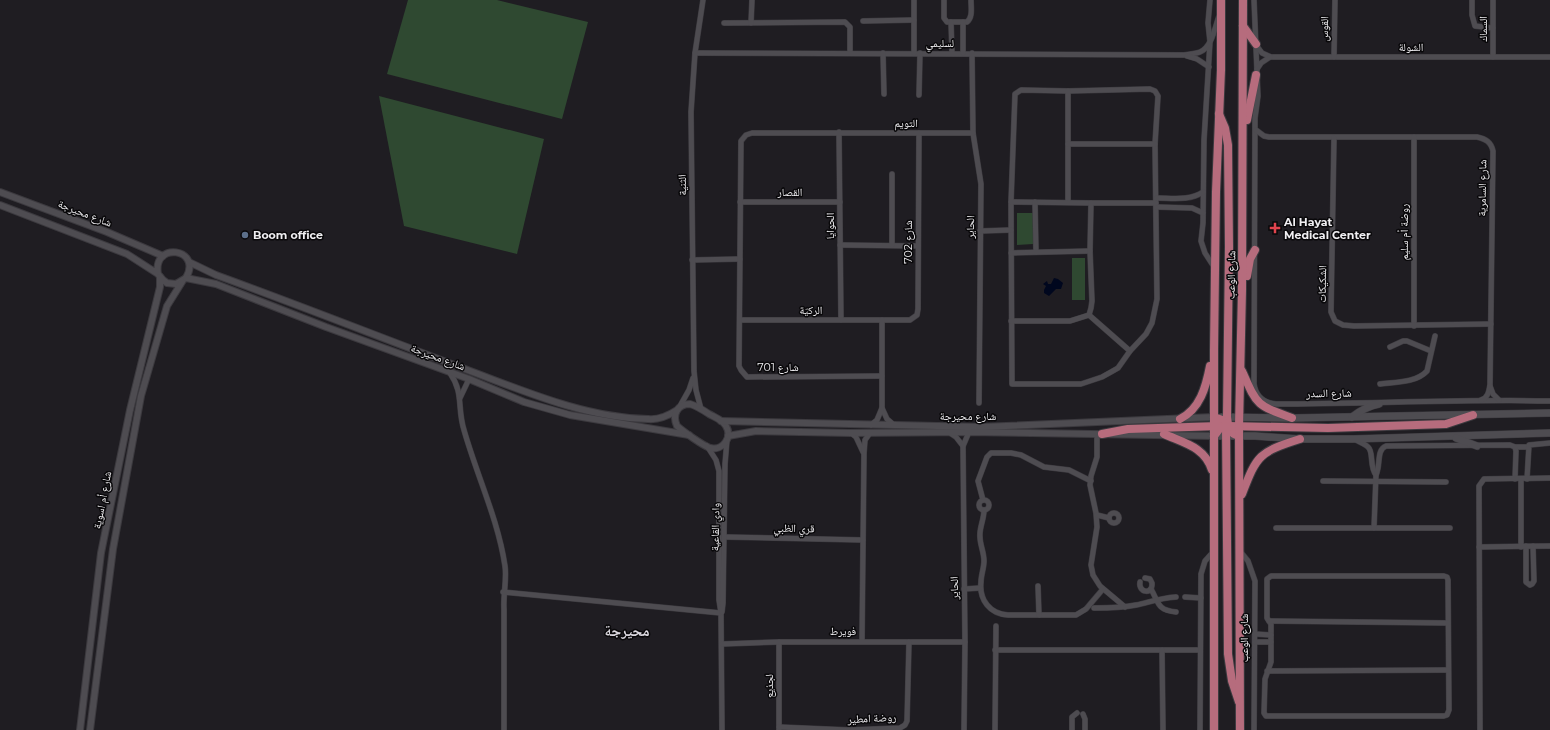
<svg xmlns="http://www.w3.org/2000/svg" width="1550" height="730" viewBox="0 0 1550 730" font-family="Montserrat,'Noto Naskh Arabic',sans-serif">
<rect width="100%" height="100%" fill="#1f1d22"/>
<g fill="#2f4931">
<polygon points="408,0 497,0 588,22 562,119 387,74"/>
<polygon points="379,96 544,139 517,254 404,226"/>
<polygon points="1017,213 1033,213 1033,244 1017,245"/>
<rect x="1072" y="258" width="13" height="42"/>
</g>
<polygon fill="#00071e" points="1054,278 1058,279 1063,283 1061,289 1056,289 1049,296 1044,293 1044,290 1046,286 1043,284 1047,281 1048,284 1051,284"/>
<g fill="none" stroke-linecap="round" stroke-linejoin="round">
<g stroke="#3c3a3f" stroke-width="6">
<g id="minor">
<path d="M944 0V18L947 22H967C973 17 971 8 971 0"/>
<polyline points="1210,0 1208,23 1210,42 1204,140 1203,223 1201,241 1205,253 1214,267"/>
<path d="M1254 0 1258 96 1255 118 1254 384C1256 397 1264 403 1276 404 1367 404 1459 399 1550 401"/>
<polyline points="1472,0 1472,15 1475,26 1493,28"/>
<polyline points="1493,0 1493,57"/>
<polyline points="863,21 914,20"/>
<polyline points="951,22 952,53"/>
<polyline points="724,23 845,22 850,27 850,53"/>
<polyline points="751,23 752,0"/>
<polyline points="1256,45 1262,53 1271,57 1550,57"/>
<path d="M695 53 1184 55C1189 54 1195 54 1200 52 1212 47 1215 27 1219 16"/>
<polyline points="883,53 884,94"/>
<polyline points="914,53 914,0"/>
<polyline points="963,53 963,22"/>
<polyline points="972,53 973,133 981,184 979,403"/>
<polyline points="1187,56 1197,59 1209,67"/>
<polyline points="1334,57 1335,0"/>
<polyline points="1257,69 1261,63 1270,57"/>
<polygon points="1150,89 1155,91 1158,96 1155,144 1157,299 1152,323 1146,334 1130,351 1118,368 1111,372 1102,377 1081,384 1012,384 1011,202 1015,94 1021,90 1068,91"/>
<polyline points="1068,91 1068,202"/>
<polyline points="919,95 920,53"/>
<path d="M1256 130 1264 136 1269 137H1477C1486 139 1491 142 1493 151L1490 385C1489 391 1488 398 1481 400"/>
<polyline points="839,132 841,320"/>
<polyline points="1414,137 1414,326"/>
<polyline points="1334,138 1331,312 1335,321 1343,325 1354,326 1491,324"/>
<polyline points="1068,144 1155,144"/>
<path d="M1157 198C1172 198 1190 201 1203 192"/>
<polyline points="740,202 840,202"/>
<polyline points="1011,202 1091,203"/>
<polyline points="1035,202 1036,252"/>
<polyline points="1157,207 1192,208 1203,213"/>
<polyline points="980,231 1011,230"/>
<polyline points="840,245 918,246"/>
<polyline points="892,245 892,174"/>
<polyline points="1011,253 1090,251"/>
<polyline points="692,260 740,259"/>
<polyline points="1089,315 1130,351"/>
<polyline points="740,320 910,320 917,315 918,309 919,133"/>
<polyline points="1011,321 1070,321 1089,315 1091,308 1092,301 1090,251 1091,203 1156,203"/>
<polyline points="1390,347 1403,341 1407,341 1431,351"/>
<path d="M450 373C464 393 457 408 464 430 477 476 498 519 505 566 507 579 503 596 504 609 504 649 504 690 504 730"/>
<polyline points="882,376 747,377 741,370 739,366 741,141 746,135 752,133 973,133"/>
<path d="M1380 384C1395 382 1416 383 1427 371L1435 336"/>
<polyline points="1490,386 1493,394 1499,400"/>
<polyline points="460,398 469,379"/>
<polyline points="680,406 689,390 693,378"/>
<polyline points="882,408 887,419 894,425"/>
<polyline points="701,409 696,390 694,371 691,112 695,53 703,0"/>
<polyline points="871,425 877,420 882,408 882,320"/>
<polyline points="851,433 856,437 863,452"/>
<polyline points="950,433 956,437 963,446"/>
<polyline points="1097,434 1097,457 1091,476 1090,485 1096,513 1097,527 1091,565 1093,575 1100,586 1125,607"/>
<path d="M1354 439C1358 441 1365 444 1368 447 1374 452 1369 466 1376 475"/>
<polyline points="707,446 716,460 719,471 719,600 721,613 722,730"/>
<polyline points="1515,447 1528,447"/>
<polyline points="1521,479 1521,547"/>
<polyline points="1527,479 1529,445 1550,443"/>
<polyline points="1323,481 1446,482"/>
<polyline points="983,500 978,481 987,457 991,453 1011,453 1021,455 1044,467 1069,470 1091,481"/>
<circle cx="984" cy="505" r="5"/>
<path d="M984 510C984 520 979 528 980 537 980 545 984 552 984 561 984 568 981 575 981 582 979 600 990 614 1008 615H1076L1086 609 1103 589"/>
<circle cx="1114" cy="518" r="5"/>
<polyline points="1097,515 1109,518"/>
<polyline points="1276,528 1450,528"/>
<path d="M1374 528 1376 475C1381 465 1376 450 1386 446L1510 445 1515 447 1516 451 1515 479"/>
<polyline points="725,537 863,540"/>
<polyline points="1526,546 1526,582 1530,585 1532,584 1534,581 1533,546"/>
<polyline points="1479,547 1550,546"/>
<polyline points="1239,550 1248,561 1255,581 1254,730"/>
<polygon points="1271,576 1444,576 1447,577 1448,580 1449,710 1447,715 1444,716 1266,716 1264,713 1265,679 1271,662 1271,624 1267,618 1267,579"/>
<path d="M1140 582C1138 593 1153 595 1152 583L1150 579 1145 578"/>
<polyline points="1038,586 1039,615"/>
<polyline points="964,589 980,588"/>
<path d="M1151 589C1159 603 1157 610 1176 612"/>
<polyline points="503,592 721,613"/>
<polyline points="1185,597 1201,598"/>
<path d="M1094 608C1108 608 1122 608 1136 605 1150 602 1160 598 1176 597"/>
<polyline points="722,612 723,603 725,464 727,440"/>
<polyline points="1269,621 1448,623"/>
<polyline points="1255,634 1271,635"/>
<polyline points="862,641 864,453 865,440 870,433"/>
<polyline points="779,642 779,730"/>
<polyline points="1255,642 1271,642"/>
<polyline points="722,644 779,642 965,642"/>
<polyline points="995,650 1200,650"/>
<polyline points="1162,650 1163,730"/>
<polyline points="1267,671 1448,670"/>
<polyline points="1083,714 1085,719 1085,730"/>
<polyline points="779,727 849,730 900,728 905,725 907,721 909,642"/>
<polyline points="964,730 965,642 963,446 969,432"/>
<polyline points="995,730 996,626"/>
<polyline points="1072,730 1072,717 1077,713"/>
<polyline points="1200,730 1201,574 1205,561 1214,551"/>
<polyline points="1480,730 1479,486 1484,479 1550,478"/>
</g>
</g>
<g stroke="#3c3a3f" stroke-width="8">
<g id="tertiary">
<polyline points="0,192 107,232 163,256"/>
<path d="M0 205 127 254 158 274 163 280 167 283 176 284 186 278C203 248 152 241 158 274"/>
<path d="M189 262 216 275C299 305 382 338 465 369 524 391 585 418 648 419 659 420 668 416 677 410"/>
<polyline points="186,278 216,284 326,327 469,379 524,402 570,415 689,435"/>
<path d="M690 404C697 406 703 410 709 414 714 417 723 420 726 426 733 437 723 451 710 448 702 445 684 432 677 426 672 415 677 404 690 404Z"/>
<polyline points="721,421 982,427 1214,417"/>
<polyline points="728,436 756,431 851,433 969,432 1214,436"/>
<polyline points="80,730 101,553 130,410 160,287 160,277"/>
<polyline points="90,730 113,549 141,396 167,306 182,282"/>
</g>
</g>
<g stroke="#3c3a3f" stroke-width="8">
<g id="secondary">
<polyline points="1222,417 1292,418 1550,413"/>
<path d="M1352 417C1361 410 1368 406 1379 404"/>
<polyline points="1214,436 1255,436 1300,439 1353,439 1550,433"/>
<polyline points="1456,438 1477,446"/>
</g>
</g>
<g stroke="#3c3a3f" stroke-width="10">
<g id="primary">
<polyline points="1243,26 1256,44"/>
<path d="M1219 114 1225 128 1228 145 1229 247 1227 417C1228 426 1229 434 1239 436"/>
<polyline points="1247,120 1256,75"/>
<polyline points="1247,276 1250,259 1255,250"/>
<path d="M1242 371C1257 405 1256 405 1292 418"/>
<polyline points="1214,417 1222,420 1226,427 1228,654 1232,681 1239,702"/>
<path d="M1180 419C1200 409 1206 387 1210 366"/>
<polyline points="1102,434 1128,429 1219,426"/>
<path d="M1164 434C1184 443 1205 447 1212 470"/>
<polyline points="1214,436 1220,428 1228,426 1328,428 1446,424 1473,415"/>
<path d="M1242 494C1257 455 1259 452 1300 439"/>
<polyline points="1214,730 1214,350 1216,192 1221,70 1221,0"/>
<polyline points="1240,730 1239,426 1242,290 1243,0"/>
</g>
</g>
<use href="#minor" stroke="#4e4c51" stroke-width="5"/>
<use href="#tertiary" stroke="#4e4c51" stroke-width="6"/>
<use href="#secondary" stroke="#4e4c51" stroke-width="7"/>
<use href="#primary" stroke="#b66c7d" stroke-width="8"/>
</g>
<path fill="#e0444e" stroke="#09080a" stroke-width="1.5" d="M1273 222h4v4h4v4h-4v4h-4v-4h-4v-4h4z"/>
<circle fill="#5c6f8a" stroke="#09080a" stroke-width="1.5" cx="245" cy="235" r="4"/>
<g text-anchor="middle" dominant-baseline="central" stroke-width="3" stroke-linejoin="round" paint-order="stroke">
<g font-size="11" fill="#f0eff2" stroke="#09080a">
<text transform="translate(1324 29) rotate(-89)">القوس</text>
<text transform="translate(1483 29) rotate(-90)">السماك</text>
<text x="940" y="43">لسليمي</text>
<text x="1411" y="47">الشولة</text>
<text x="906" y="123">التويم</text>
<text transform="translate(682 185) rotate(-91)">الثنية</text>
<text transform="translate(1482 188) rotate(-89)">شارع السامرية</text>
<text x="790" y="192">القصار</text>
<text transform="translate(85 213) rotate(21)">شارع محيرجة</text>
<text transform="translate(830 226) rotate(-90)">الحوايا</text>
<text transform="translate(970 227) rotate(-89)">الحاير</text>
<text transform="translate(1404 232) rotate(-90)">روضة أم سليم</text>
<text transform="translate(908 242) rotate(-90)">شارع 702</text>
<text transform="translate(1231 275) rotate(-89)">شارع الوعب</text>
<text transform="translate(1322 284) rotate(-89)">الشكيكات</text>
<text x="811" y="310">الركيّة</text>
<text transform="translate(438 357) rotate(20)">شارع محيرجة</text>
<text x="778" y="367">شارع 701</text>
<text transform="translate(1329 393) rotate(-1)">شارع السدر</text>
<text x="968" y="416">شارع محيرجة</text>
<text transform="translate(102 500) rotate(-79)">شارع أم اسوية</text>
<text transform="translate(715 527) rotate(-89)">وادي القاعية</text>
<text transform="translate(794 528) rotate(1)">قري الظبي</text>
<text transform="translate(954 588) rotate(-91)">الحاير</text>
<text x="843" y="631">فويرط</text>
<text transform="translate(1244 638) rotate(-90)">شارع الوعب</text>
<text transform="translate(769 686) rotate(-90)">لجذيع</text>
<text transform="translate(872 718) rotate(-3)">روضة امطير</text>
</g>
<g font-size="11" font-weight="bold" fill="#f0eff2" stroke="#09080a" text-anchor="start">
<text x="1284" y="222">Al Hayat<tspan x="1284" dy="13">Medical Center</tspan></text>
<text x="253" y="235">Boom office</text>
</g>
<g font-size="15" font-weight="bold" fill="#dad7de" stroke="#09080a">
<text x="627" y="630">محيرجة</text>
</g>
</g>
</svg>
